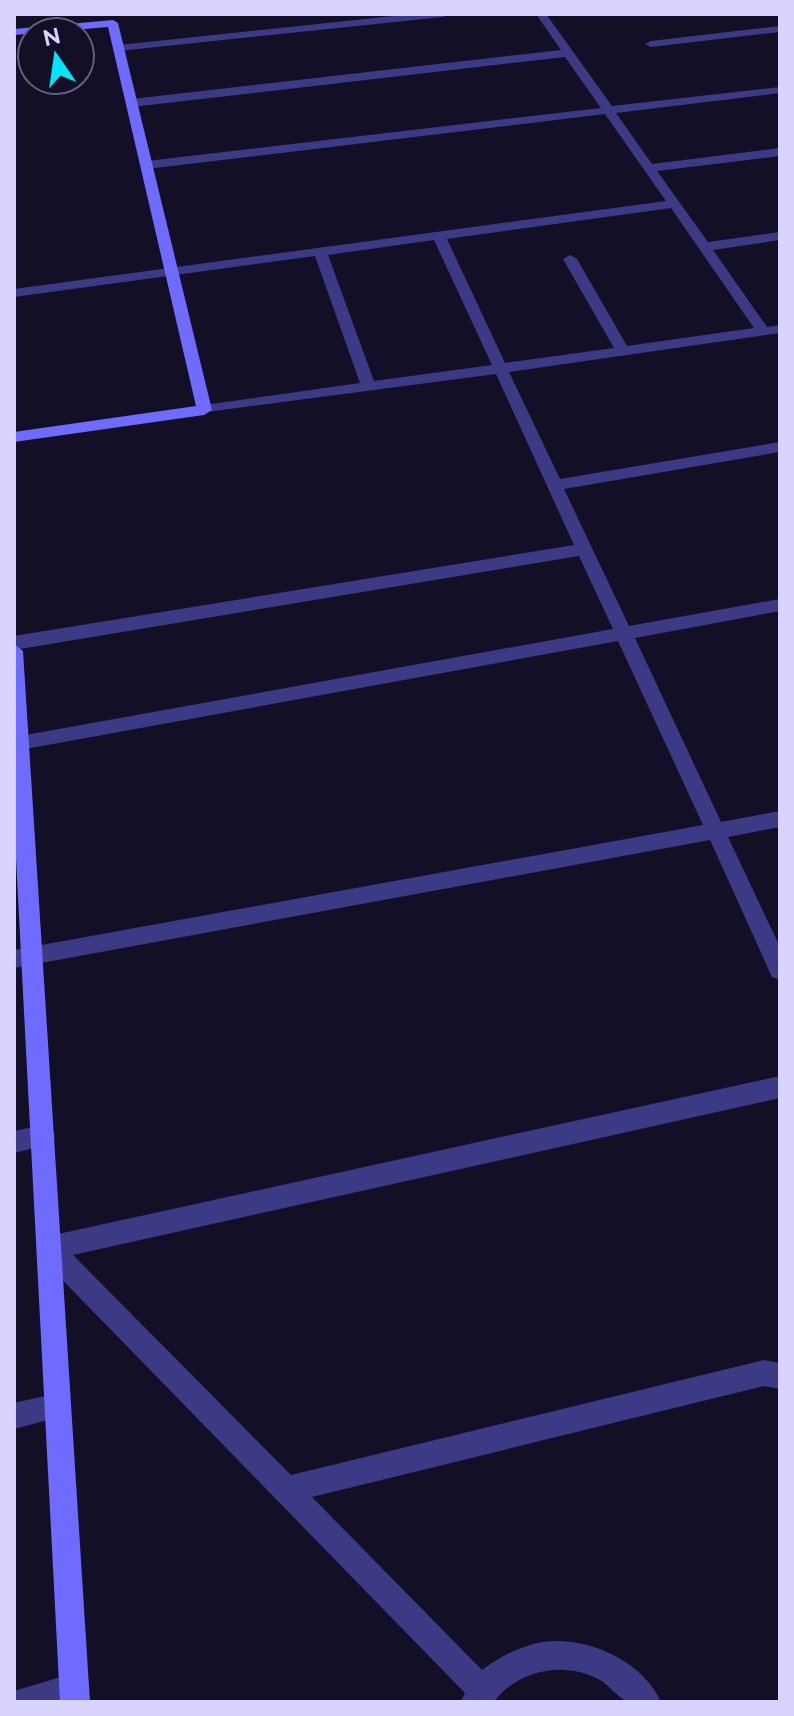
<svg xmlns="http://www.w3.org/2000/svg" width="794" height="1716" viewBox="0 0 794 1716" font-family="Raleway,sans-serif">
<rect width="100%" height="100%" fill="#130f26"/>
<g fill="none" stroke-linecap="round" stroke-linejoin="round">
<g fill="#3d3a85" fill-rule="evenodd">
<polygon points="412,14 448,14 443,17 119,51 113,48 119,45"/>
<path d="M536 14H546L612 106 780 87V93L616 113 652 164 780 148V156L657 171 708 242 780 232V240L713 250 767 327 780 325V333L509 372 560 479 780 442V452L564 489 629 626 780 599V611L635 638 721 822 780 811V827L728 837 780 947V980L772 977 710 840 14 968V950L703 825 618 641 20 750 14 748V738L20 736 613 629 579 556 14 650V636L574 545 496 374 199 413V407L204 405 360 383 315 256 14 297V289L666 201 605 114 147 169 141 165 147 161 601 108 565 57 132 107 126 103 132 99 561 50ZM671 208 754 328 627 346 577 259 570 255 563 259 614 348 505 363 447 239ZM434 240 492 365 374 381 328 255Z"/>
<polygon points="780,26 780,32 651,47 645,44 651,41"/>
<path d="M780 1076V1098L73 1255 291 1475 764 1360 780 1363V1389L764 1386 312 1497 482 1670C498 1658 513 1650 533 1644 578 1632 642 1658 661 1702 651 1702 638 1704 629 1702 620 1700 609 1685 600 1680 565 1660 517 1670 494 1702H461L465 1693 40 1257 37 1248 40 1239 49 1236Z"/>
<polygon points="43,1125 51,1128 55,1136 51,1144 14,1153 14,1131"/>
<polygon points="58,1393 67,1397 71,1406 67,1415 14,1429 14,1403"/>
<polygon points="74,1673 84,1678 89,1688 84,1698 75,1702 14,1702 14,1691"/>
</g>
<g fill="#6f6bff" fill-rule="evenodd">
<polygon points="113,20 118,23 212,410 204,415 14,442 14,432 196,406 108,27 14,35 14,29"/>
<polygon points="14,644 23,651 90,1702 60,1702 14,820"/>
</g>
</g>
<rect width="794" height="1716" fill="none" stroke="#d9d4ff" stroke-width="32"/>
<g transform="translate(56 56) rotate(347)"><circle r="38" fill="#130f26" stroke="#625e7d" stroke-width="2"/>
<path d="M0-6L14 30L0 20L-14 30Z" fill="#00e5ff"/>
<text y="-12" font-size="22" font-weight="bold" text-anchor="middle" fill="#d9d4ff">N</text>
</g>
</svg>
